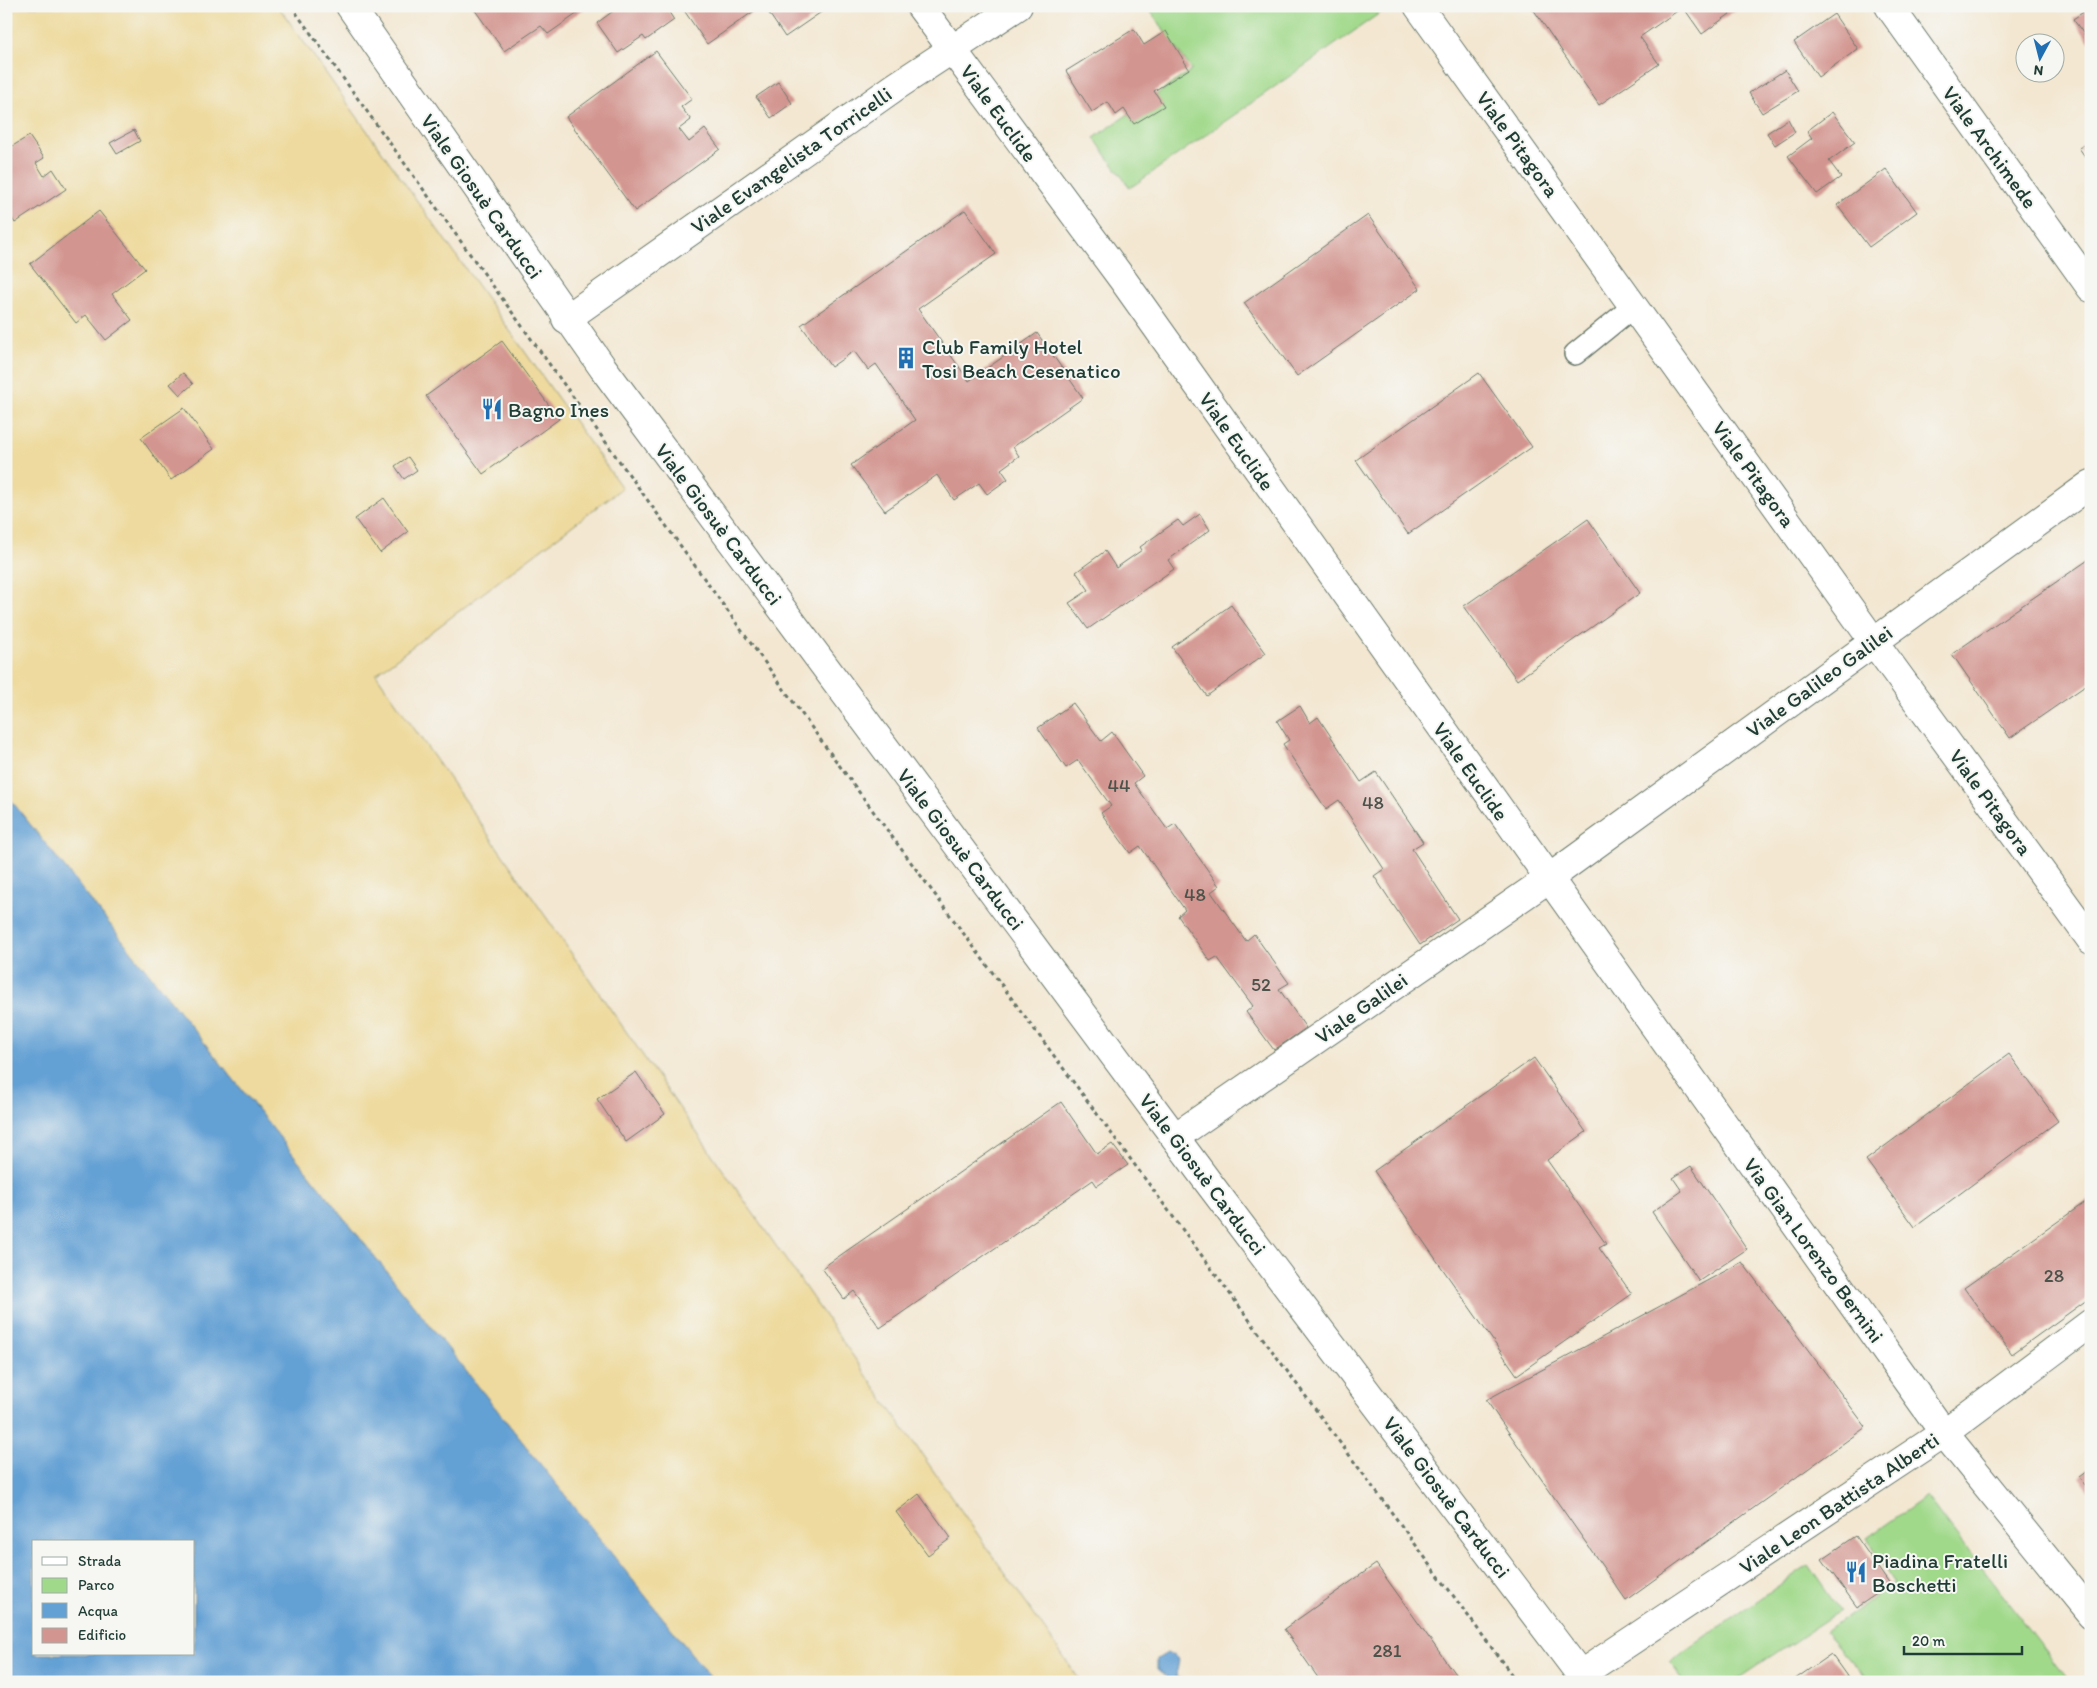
<svg xmlns="http://www.w3.org/2000/svg" width="2097" height="1688" viewBox="0 0 2097 1688" font-family="Itim,sans-serif">
<rect width="100%" height="100%" fill="#f6f6f2"/>
<filter id="ink" filterUnits="userSpaceOnUse"><feTurbulence type="fractalNoise" baseFrequency=".02" numOctaves="2"/><feDisplacementMap in="SourceGraphic" scale="10" xChannelSelector="R" yChannelSelector="G"/><feConvolveMatrix kernelMatrix="1 2 1 2 8 2 1 2 1" color-interpolation-filters="sRGB"/></filter>
<filter id="wash" filterUnits="userSpaceOnUse"><feTurbulence type="fractalNoise" baseFrequency=".0096" numOctaves="4" result="noise"/><feDisplacementMap in="SourceGraphic" scale="20" xChannelSelector="R" yChannelSelector="G"/><feGaussianBlur stdDeviation="1.12" result="paint"/><feColorMatrix in="noise" values="0 0 0 0 0 0 0 0 0 0 0 0 0 0 0 0 0 1.4 0 .05"/><feComposite in="paint" operator="in"/></filter>
<g filter="url(#wash)">
<rect width="100%" height="100%" fill="#f3e7d1"/>
<g fill="#a1d98b" stroke="#608b60">
<polygon points="1147,6 1390,6 1130,188 1094,138 1192,70"/>
<polygon points="1926,1496 2069,1682 1870,1682 1826,1632 1894,1583 1867,1538"/>
<polygon points="1808,1565 1840,1611 1734,1682 1684,1682 1670,1662"/>
</g>
<polygon fill="#eeda9e" stroke="#868c69" points="6,6 278,6 622,488 376,674 1081,1682 714,1682 6,794"/>
<g fill="#63a0d4" stroke="#416e84" fill-rule="evenodd">
<path d="M6 794 714 1682H6ZM34 1542H194V1654H34Z"/>
<polygon points="1167,1653 1175,1656 1179,1660 1176,1677 1189,1682 1166,1682 1167,1677 1157,1669 1157,1659"/>
</g>
<g id="blocks">
<g fill="#d39590">
<polygon points="472,6 588,6 548,34 541,26 504,51"/>
<polygon points="620,6 665,6 674,20 646,40 643,36 618,53 597,23"/>
<polygon points="681,6 761,6 707,44"/>
<polygon points="764,6 830,6 785,37"/>
<polygon points="1531,6 1741,6 1702,34 1683,7 1640,37 1659,64 1599,105"/>
<polygon points="2091,7 2091,44 2073,19"/>
<polygon points="1834,14 1858,49 1818,77 1794,42"/>
<polygon points="1134,29 1144,45 1166,31 1189,69 1154,91 1164,106 1134,124 1124,109 1116,115 1108,102 1092,112 1066,71"/>
<polygon points="656,51 692,99 681,107 691,120 679,129 689,142 705,129 720,149 635,211 566,117"/>
<polygon points="1785,70 1798,91 1762,113 1749,93"/>
<polygon points="778,82 792,103 771,118 756,97"/>
<polygon points="1832,112 1855,142 1829,161 1841,177 1817,194 1788,156 1812,138 1807,131"/>
<polygon points="1788,119 1795,132 1775,145 1767,133"/>
<polygon points="134,130 140,141 117,154 110,143"/>
<polygon points="29,136 44,158 36,163 44,176 53,169 66,189 15,223 6,210 6,150"/>
<polygon points="2091,140 2091,165 2079,148"/>
<polygon points="1886,169 1917,212 1869,247 1837,205"/>
<polygon points="965,210 996,254 918,309 969,381 1037,333 1083,398 1013,447 1019,456 1001,469 1008,479 987,494 979,483 954,500 937,475 885,511 851,465 915,420 876,364 868,370 854,351 831,367 801,325"/>
<polygon points="99,211 145,269 112,294 132,320 106,340 86,315 76,323 30,264"/>
<polygon points="1368,215 1420,289 1297,376 1244,303"/>
<polygon points="502,341 559,419 483,474 426,396"/>
<polygon points="183,373 193,384 180,395 170,384"/>
<polygon points="1479,373 1532,447 1408,534 1356,460"/>
<polygon points="184,408 214,449 171,480 141,438"/>
<polygon points="408,457 417,470 404,479 395,466"/>
<polygon points="384,498 408,532 380,553 355,519"/>
<polygon points="1200,514 1210,530 1168,560 1174,569 1088,629 1069,603 1089,590 1076,572 1105,551 1116,568 1142,550 1140,547 1178,520 1183,526"/>
<polygon points="1588,519 1640,593 1517,680 1464,606"/>
<polygon points="2091,558 2091,682 2010,738 1952,654"/>
<polygon points="1231,605 1266,653 1207,696 1172,647"/>
<polygon points="1073,703 1101,741 1112,732 1143,776 1134,783 1167,829 1175,824 1219,886 1211,892 1246,941 1254,934 1289,983 1279,989 1306,1028 1274,1050 1246,1012 1253,1006 1217,957 1210,961 1178,916 1185,910 1140,846 1130,853 1101,813 1111,806 1078,760 1066,768 1038,728"/>
<polygon points="1300,706 1310,723 1318,717 1361,782 1376,772 1423,842 1412,849 1458,919 1420,945 1374,876 1384,869 1339,800 1326,809 1283,744 1289,740 1277,721"/>
<polygon points="2009,1054 2058,1121 1915,1227 1866,1160"/>
<polygon points="1534,1058 1586,1132 1547,1160 1606,1244 1599,1248 1632,1294 1517,1375 1374,1171"/>
<polygon points="636,1072 665,1114 626,1142 597,1099"/>
<polygon points="1061,1102 1097,1154 1112,1144 1128,1165 1097,1186 1093,1180 880,1328 854,1291 844,1299 822,1268"/>
<polygon points="1691,1166 1747,1249 1699,1281 1652,1212 1682,1191 1673,1178"/>
<polygon points="2091,1198 2091,1297 2012,1354 1964,1288"/>
<polygon points="1742,1262 1866,1427 1626,1600 1486,1400"/>
<polygon points="2091,1468 2091,1493 2079,1477"/>
<polygon points="919,1494 951,1538 928,1555 896,1512"/>
<polygon points="1856,1536 1890,1585 1857,1607 1822,1559"/>
<polygon points="1376,1564 1460,1681 1459,1682 1321,1682 1284,1629"/>
<polygon points="1831,1654 1851,1682 1791,1682"/>
</g>
</g>
</g>
<g filter="url(#ink)">
<use href="#blocks" fill-opacity="0" stroke="#69786b" stroke-width="1"/>
<g fill="none" stroke-linecap="round" stroke-linejoin="round">
<g stroke="#69786b" stroke-width="24">
<polyline id="service" points="1575,354 1634,306"/>
</g>
<g stroke="#69786b" stroke-width="30">
<g id="minor">
<polyline points="920,6 1123,280 1944,1433 2091,1614"/>
<polyline points="1418,6 1874,642 2091,940"/>
<polyline points="1889,6 2091,288"/>
<polyline points="566,319 895,87 1018,6"/>
<polyline points="1175,1137 1548,879 2091,484"/>
<polyline points="1581,1674 1944,1433 2091,1323"/>
</g>
</g>
<g stroke="#69786b" stroke-width="30">
<polyline id="tertiary" points="350,6 603,368 1208,1182 1586,1682"/>
</g>
<polyline stroke="#69786b" stroke-width="3" stroke-dasharray="4 4" stroke-linecap="butt" points="291,6 825,746 1517,1682"/>
<use href="#service" stroke="#fff" stroke-width="21"/>
<use href="#minor" stroke="#fff" stroke-width="28"/>
<use href="#tertiary" stroke="#fff" stroke-width="28"/>
</g>
</g>
<defs>
<g id="building-bare" transform="scale(1.725)"><path d="M-4-6H4V6H1V3H-1V6H-4ZM-2.5-4.3h1.7v1.8h-1.7ZM.8-4.3h1.7v1.8H.8ZM-2.5-1h1.7V.8h-1.7ZM.8-1h1.7V.8H.8Z" fill="#1f6fb2" stroke="#f6f6f2" stroke-width="2.5" paint-order="stroke"/></g>
<g id="restaurant-bare" transform="scale(1.725)"><path d="M-5-6h1v4h1v-4h1v4h1v-4h1v5L-1.5 .5V6h-2V.5L-5-1ZM5-6V6H3V1.5H1.5Q1.5-4 5-6Z" fill="#1f6fb2" stroke="#f6f6f2" stroke-width="2.5" paint-order="stroke"/></g>
</defs>
<g fill-rule="evenodd">
<use href="#building-bare" x="906" y="358"/>
<use href="#restaurant-bare" x="492" y="409"/>
<use href="#restaurant-bare" x="1856" y="1572"/>
</g>
<g text-anchor="middle" dominant-baseline="central" stroke-width="4" stroke-linejoin="round" paint-order="stroke">
<g font-size="19" fill="#4c534b">
<text x="1119" y="785">44</text>
<text x="1373" y="802">48</text>
<text x="1195" y="894">48</text>
<text x="1261" y="984">52</text>
<text x="2054" y="1275">28</text>
<text x="1387" y="1650">281</text>
</g>
<g font-size="21" fill="#1f3d34" stroke="#f6f6f2">
<text transform="translate(999 113) rotate(54)">Viale Euclide</text>
<text transform="translate(1518 144) rotate(54)">Viale Pitagora</text>
<text transform="translate(1990 147) rotate(54)">Viale Archimede</text>
<text transform="translate(791 160) rotate(-35)">Viale Evangelista Torricelli</text>
<text transform="translate(482 196) rotate(55)">Viale Giosuè Carducci</text>
<text transform="translate(1237 441) rotate(55)">Viale Euclide</text>
<text transform="translate(1754 474) rotate(54)">Viale Pitagora</text>
<text transform="translate(719 524) rotate(53)">Viale Giosuè Carducci</text>
<text transform="translate(1819 681) rotate(-36)">Viale Galileo Galilei</text>
<text transform="translate(1471 771) rotate(55)">Viale Euclide</text>
<text transform="translate(1991 802) rotate(54)">Viale Pitagora</text>
<text transform="translate(961 849) rotate(53)">Viale Giosuè Carducci</text>
<text transform="translate(1361 1008) rotate(-35)">Viale Galilei</text>
<text transform="translate(1203 1174) rotate(53)">Viale Giosuè Carducci</text>
<text transform="translate(1814 1250) rotate(54)">Via Gian Lorenzo Bernini</text>
<text transform="translate(1447 1497) rotate(53)">Viale Giosuè Carducci</text>
<text transform="translate(1839 1503) rotate(-34)">Viale Leon Battista Alberti</text>
</g>
<g font-size="21" fill="#1f3d34" stroke="#f6f6f2" text-anchor="start">
<text x="922" y="346">Club Family Hotel<tspan x="922" dy="24">Tosi Beach Cesenatico</tspan></text>
<text x="508" y="409">Bagno Ines</text>
<text x="1872" y="1560">Piadina Fratelli<tspan x="1872" dy="24">Boschetti</tspan></text>
</g>
</g>
<rect width="2097" height="1688" fill="none" stroke="#f6f6f2" stroke-width="25"/>
<rect x="32" y="1540" width="162" height="115" fill="#f6f6f2" stroke="#a0aca6"/>
<rect x="42" y="1557" width="25" height="8" fill="#ffffff" stroke="#a0aca6"/>
<text x="78" y="1566" font-size="15" fill="#1f3d34">Strada</text>
<rect x="42" y="1578" width="25" height="15" fill="#a1d98b" stroke="#a0aca6"/>
<text x="78" y="1590" font-size="15" fill="#1f3d34">Parco</text>
<rect x="42" y="1603" width="25" height="15" fill="#63a0d4" stroke="#a0aca6"/>
<text x="78" y="1616" font-size="15" fill="#1f3d34">Acqua</text>
<rect x="42" y="1628" width="25" height="15" fill="#d39590" stroke="#a0aca6"/>
<text x="78" y="1640" font-size="15" fill="#1f3d34">Edificio</text>
<g transform="translate(2040 58) rotate(187)"><circle r="24" fill="#f6f6f2" stroke="#a0aca6"/>
<path d="M0-4L9 19L0 12L-9 19Z" fill="#1f6fb2"/>
<text y="-8" font-size="14" font-weight="bold" text-anchor="middle" fill="#1f3d34">N</text>
</g>
<path d="M1904 1646v8h118v-8" fill="none" stroke="#1f3d34" stroke-width="2.5"/>
<text x="1912" y="1646" font-size="15" fill="#1f3d34" stroke="#f6f6f2" stroke-width="4" paint-order="stroke">20 m</text>
</svg>
